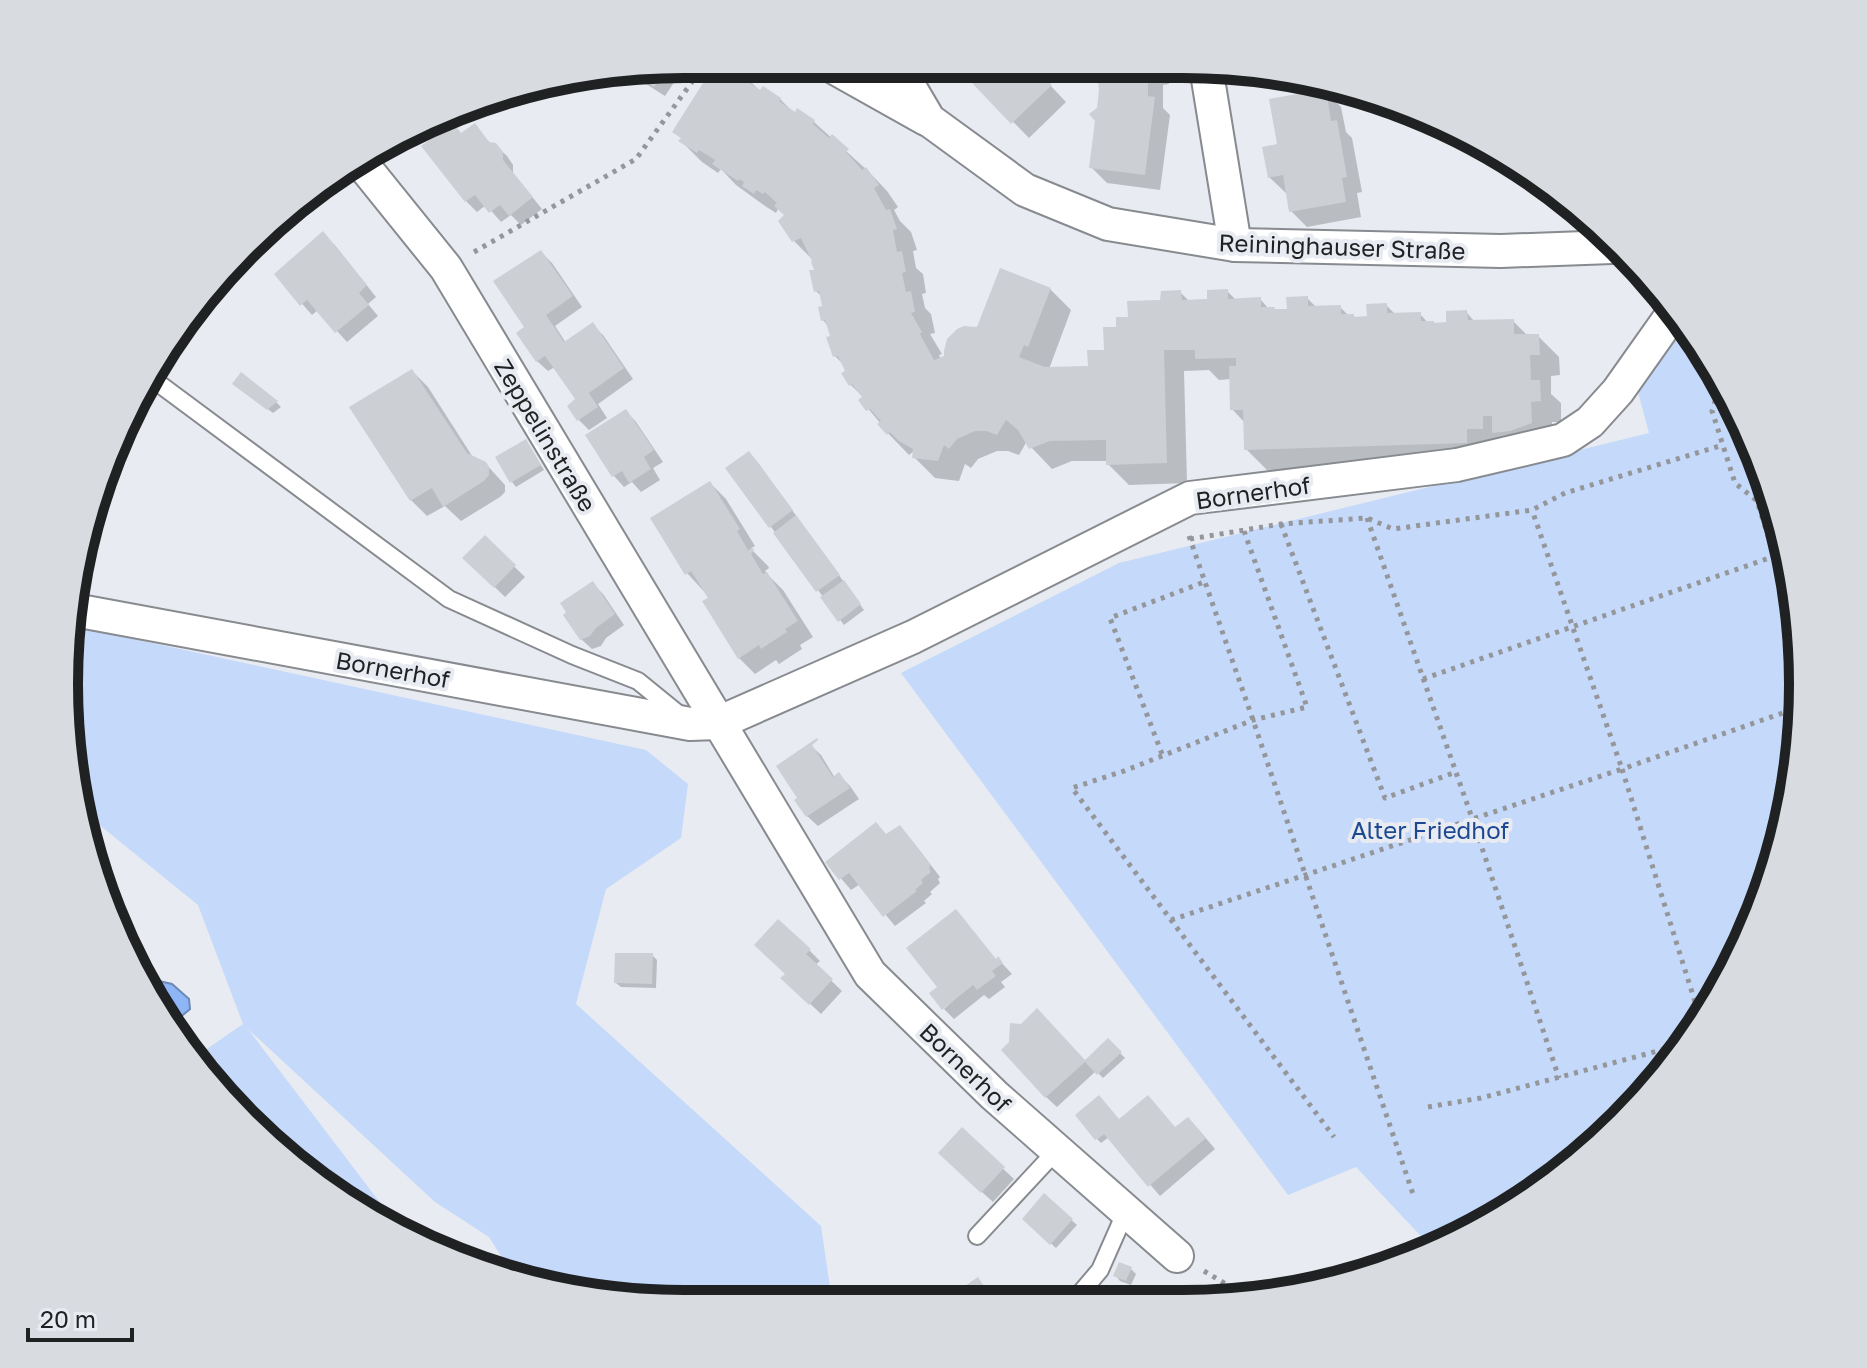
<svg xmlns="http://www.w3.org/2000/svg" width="1867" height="1368" viewBox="0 0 1867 1368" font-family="'Golos Text',sans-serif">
<rect width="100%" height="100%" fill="#e8ebf1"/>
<g fill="#c5d9fa">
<polygon points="1690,330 1739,409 1782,523 1802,643 1798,764 1770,883 1720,994 1649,1092 1561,1176 1433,1249 1356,1167 1288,1195 901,673 1119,563 1649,433 1630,362"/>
<polygon points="69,625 646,750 688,784 681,838 606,889 576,1004 821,1226 832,1301 643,1303 516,1280 489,1237 435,1202 248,1029 407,1238 276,1150 191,1060 243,1024 198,905 81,810 69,764"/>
</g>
<polygon fill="#8eb5f5" stroke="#6d89b6" stroke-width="2" points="150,979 172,984 189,999 190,1009 178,1019 176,1027 173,1028 146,982"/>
<g fill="#0003">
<polygon points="686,64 665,96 627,72"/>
<polygon points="956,64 1030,64 1066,102 1029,138"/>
<polygon points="1098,64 1166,64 1169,84 1163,85 1163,108 1170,115 1160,190 1107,183 1091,167 1099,109 1100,77"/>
<polygon points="746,77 761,92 780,99 796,115 814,122 868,171 887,191 898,207 894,210 900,221 911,232 917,250 913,251 916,268 923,274 926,293 922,294 925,308 931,314 935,333 930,334 942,354 939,355 941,360 978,329 1050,289 1071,310 1049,369 1090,367 1106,352 1118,329 1130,319 1180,292 1189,301 1209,301 1227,291 1236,300 1260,299 1269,309 1274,309 1276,311 1289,311 1307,298 1316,307 1340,307 1349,316 1354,316 1356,319 1369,318 1386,305 1396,315 1420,314 1429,324 1448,324 1466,312 1475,322 1513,321 1528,336 1538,336 1559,357 1560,375 1551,376 1551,394 1561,403 1561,422 1552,422 1552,444 1488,464 1267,470 1246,449 1245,423 1232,409 1231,379 1219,380 1209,370 1184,371 1187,483 1129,485 1108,464 1108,461 1072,461 1052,469 1031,447 1027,441 1019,455 1008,451 997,451 978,459 971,468 965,464 959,481 935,478 914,457 915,450 909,455 880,425 881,424 861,400 864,398 850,384 845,366 835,356 829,327 823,320 825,308 822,297 816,291 817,271 815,262 794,241 786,215 778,209 776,213 765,206 736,185 721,169 718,173 702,162 681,141 682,139 674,131"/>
<polygon points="1325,91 1341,107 1346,132 1352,138 1362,192 1357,193 1361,217 1307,227 1291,211 1288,192 1286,193 1269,177 1279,145"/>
<polygon points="1358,92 1377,100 1378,103 1365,106 1361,101"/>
<polygon points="475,126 491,144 495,145 507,156 513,165 513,173 542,209 521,225 511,215 501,222 486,205 477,212 466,201 462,135"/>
<polygon points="334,244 376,297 368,304 378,316 347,342 318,310 312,315 276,274"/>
<polygon points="541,252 552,263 582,307 555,326 566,343 592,325 603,335 633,379 598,404 607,418 589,430 579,420 577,400 555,367 548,371 537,361 527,328"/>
<polygon points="412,371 428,387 474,459 485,463 505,485 505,492 500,497 461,521 445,506 427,516 411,500"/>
<polygon points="240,388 276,402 281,407 273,413"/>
<polygon points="626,411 636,422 663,462 653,468 660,480 641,492 632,482 624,487 614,476"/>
<polygon points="530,447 544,470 516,487 512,482"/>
<polygon points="749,453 759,464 864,610 844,625 771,527"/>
<polygon points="710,483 726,499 755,546 751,548 753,551 768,566 769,568 765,571 768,575 783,590 813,637 800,645 802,649 779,664 776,660 755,674 739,658 711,599 687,573"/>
<polygon points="485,538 525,577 505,597 465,558"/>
<polygon points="593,584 603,594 624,625 606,638 601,646 592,649 581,639"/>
<polygon points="810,745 821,755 835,778 839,775 850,786 859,799 818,826 807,816"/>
<polygon points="887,836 910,838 940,877 938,879 940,883 930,892 932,894 924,901 926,903 895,926 860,884 851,890 828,863"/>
<polygon points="809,950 820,961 815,965 842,991 821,1014 783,978"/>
<polygon points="652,955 657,960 656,988 621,987 616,983"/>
<polygon points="998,959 1012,974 1001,982 1005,987 989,999 984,995 954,1019 944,1009"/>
<polygon points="1048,1022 1085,1062 1108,1041 1125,1058 1103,1078 1096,1071 1057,1107 1046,1097 1010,1043"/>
<polygon points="1120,1122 1199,1130 1215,1149 1160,1196 1109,1137 1101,1143 1097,1139"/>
<polygon points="962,1130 1014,1179 993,1202 951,1164"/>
<polygon points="1045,1196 1077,1225 1056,1248 1024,1219"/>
<polygon points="1131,1269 1136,1274 1131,1285 1120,1281 1116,1276"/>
</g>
<g fill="#cccfd4">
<polygon points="715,64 720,64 726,67 729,64 747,76 744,79 760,90 763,86 781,98 779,101 795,112 797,108 815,120 813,124 829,138 832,134 849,149 846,152 862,170 866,167 879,185 874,188 886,210 890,209 897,229 893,230 897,252 902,251 906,272 902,273 906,292 911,291 915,312 911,313 922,332 920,334 934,360 944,356 944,351 947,339 957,329 964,326 977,327 1000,268 1051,288 1028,347 1024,345 1019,357 1045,367 1088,366 1087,350 1104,350 1103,327 1116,327 1116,317 1128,317 1127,301 1160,300 1161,291 1181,290 1182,300 1207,299 1207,290 1228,289 1228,299 1261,297 1261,307 1275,307 1274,309 1287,309 1286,297 1308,296 1308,306 1341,305 1341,314 1354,314 1354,317 1367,316 1366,304 1387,303 1387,313 1421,312 1421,321 1434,321 1434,323 1446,322 1446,311 1467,310 1468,320 1514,319 1514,334 1539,334 1540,355 1530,355 1531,380 1540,380 1541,401 1531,402 1532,423 1510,431 1492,433 1492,416 1483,416 1483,429 1467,429 1467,443 1244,450 1243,410 1230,410 1229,366 1236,366 1236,358 1195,359 1195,350 1164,350 1167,463 1106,465 1106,440 1050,441 1029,449 1018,430 1006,420 997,435 986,431 975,431 957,439 949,449 944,445 938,461 912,458 913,449 899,441 890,432 887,435 877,424 881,421 870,409 866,411 858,400 862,397 852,384 849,386 841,373 845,371 838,356 833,357 826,337 830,336 825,320 821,321 818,307 822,306 819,291 814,292 809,270 814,270 811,262 812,261 801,238 792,242 778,221 784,215 774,206 777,203 765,192 763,194 756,190 754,194 742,186 744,182 739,179 738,181 721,170 712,164 715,160 699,150 697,153 678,141 681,138 672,132"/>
<polygon points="954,64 1032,64 1052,85 1011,124"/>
<polygon points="1096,64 1153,64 1154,68 1148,69 1148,96 1155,97 1145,175 1089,168 1095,121 1089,114 1097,108 1099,90"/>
<polygon points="667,66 654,87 629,71"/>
<polygon points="1326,89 1331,121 1337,120 1347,177 1342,178 1346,202 1289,212 1283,175 1268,178 1262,147 1277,144 1269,99"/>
<polygon points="453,123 461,133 475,123 489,142 496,143 503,152 503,160 533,197 509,216 500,205 489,213 475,195 465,202 421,146"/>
<polygon points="323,231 367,285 359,293 369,305 335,333 307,300 300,306 274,274"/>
<polygon points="541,250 573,296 546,315 564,342 593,322 624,368 589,393 598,407 577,421 567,406 575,399 545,356 536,362 516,333 524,327 493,281"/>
<polygon points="412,369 467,453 486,462 489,467 489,475 484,481 443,507 432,488 410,501 349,407"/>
<polygon points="241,372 278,401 267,410 232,384"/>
<polygon points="626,409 654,450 644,457 651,469 629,483 622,471 612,477 585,435"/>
<polygon points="526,439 541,465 510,483 495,457"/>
<polygon points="749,451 793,510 769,528 725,468"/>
<polygon points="710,481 740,529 737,531 748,550 753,548 754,551 751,554 763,574 767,572 798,621 785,629 787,632 761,649 759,645 738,659 702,601 708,598 691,571 685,575 650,518"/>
<polygon points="796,515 840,575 816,592 773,533"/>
<polygon points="485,535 516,565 494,588 462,558"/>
<polygon points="844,580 861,604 838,622 820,597"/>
<polygon points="593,581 615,614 596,628 590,636 580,640 563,615 566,612 560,603"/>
<polygon points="817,738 818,740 812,745 833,777 839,772 850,788 806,817 794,800 797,798 776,766"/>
<polygon points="876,822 886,834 900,825 931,865 929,868 931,872 921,880 923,883 915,890 917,891 883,917 849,873 839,880 825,862"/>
<polygon points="956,909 996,959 998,956 1003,963 992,971 996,976 977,990 973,985 942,1010 929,993 937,987 906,948"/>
<polygon points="778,919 811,949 806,954 833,979 809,1005 780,978 785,974 754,945"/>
<polygon points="615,953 653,953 652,984 614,983"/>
<polygon points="1037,1008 1085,1060 1108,1038 1122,1052 1097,1075 1085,1062 1045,1098 1001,1050 1009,1042 1010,1023 1021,1024"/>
<polygon points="1099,1095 1119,1119 1148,1095 1175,1127 1188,1117 1206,1138 1148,1187 1104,1134 1095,1140 1075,1115"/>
<polygon points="962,1127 1005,1167 981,1193 938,1153"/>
<polygon points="1044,1193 1073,1219 1050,1245 1022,1219"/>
<polygon points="1119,1262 1132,1267 1126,1281 1113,1276"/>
<polygon points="978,1277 993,1300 935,1301 960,1285 962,1288"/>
</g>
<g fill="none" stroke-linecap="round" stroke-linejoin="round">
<g stroke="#878a8f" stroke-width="20">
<g id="service">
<polyline points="150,377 449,599 572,655 638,681 681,716"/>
<polyline points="977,1236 1057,1150"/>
<polyline points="1077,1297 1100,1270 1126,1211"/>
</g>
</g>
<g stroke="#878a8f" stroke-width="36">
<g id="minor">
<polyline points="828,64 926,119"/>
<polyline points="896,64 929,120 1025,190 1108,224 1235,245 1501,251 1612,247"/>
<polyline points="1206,67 1235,245"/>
<polyline points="355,161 367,170 446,268 870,974 994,1095 1177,1256"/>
<polyline points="69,609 690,724 718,723 913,637 1190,498 1457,465 1563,440 1590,422 1618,391 1676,309"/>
</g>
</g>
<g stroke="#94969a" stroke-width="5" stroke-dasharray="4 6" stroke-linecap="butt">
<polyline points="474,252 636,159 705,64"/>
<polyline points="1721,381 1712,411 1735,483 1757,501 1801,641"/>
<polyline points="1367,518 1472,818 1559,1078"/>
<polyline points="1281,524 1385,798 1456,772"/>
<polyline points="1244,531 1307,707 1253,720 1124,771 1072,788 1334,1137"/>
<polyline points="1189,536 1253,720 1413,1194"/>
<polyline points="1190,539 1281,524 1367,518 1393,529 1532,510 1565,493 1723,445"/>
<polyline points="1423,679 1775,556"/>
<polyline points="1162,754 1110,618 1204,582"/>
<polyline points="1171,920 1622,769 1532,510"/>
<polyline points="1701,1021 1622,769 1800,707"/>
<polyline points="1428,1107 1481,1098 1684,1044"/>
<polyline points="1204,1271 1251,1299"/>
</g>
<use href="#service" stroke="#fff" stroke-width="16"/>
<use href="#minor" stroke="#fff" stroke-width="32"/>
</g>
<g text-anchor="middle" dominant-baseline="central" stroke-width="8" stroke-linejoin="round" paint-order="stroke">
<g font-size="24" fill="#1f2122" stroke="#e8ebf1">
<text transform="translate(1342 246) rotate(2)">Reininghauser Straße</text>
<text transform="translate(546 435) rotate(59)">Zeppelinstraße</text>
<text transform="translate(1253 492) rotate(-8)">Bornerhof</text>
<text transform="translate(393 669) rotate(10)">Bornerhof</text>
<text transform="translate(966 1067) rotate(44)">Bornerhof</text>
</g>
<g font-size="24" fill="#1d4993" stroke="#e8ebf1">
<text x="1430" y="829">Alter Friedhof</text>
</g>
</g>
<path d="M0 0H1867V1368H0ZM684 78H1183A606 606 0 0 1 1789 684V684A606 606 0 0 1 1183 1290H684A606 606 0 0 1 78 684V684A606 606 0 0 1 684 78Z" fill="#d8dbe0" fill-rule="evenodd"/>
<path fill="none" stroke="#1f2122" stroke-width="10" d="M684 78H1183A606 606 0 0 1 1789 684V684A606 606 0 0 1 1183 1290H684A606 606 0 0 1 78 684V684A606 606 0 0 1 684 78Z"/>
<path d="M28 1328v12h104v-12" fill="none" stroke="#1f2122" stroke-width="4"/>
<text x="40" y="1328" font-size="24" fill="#1f2122" stroke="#e8ebf1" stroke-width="6" paint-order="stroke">20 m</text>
</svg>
